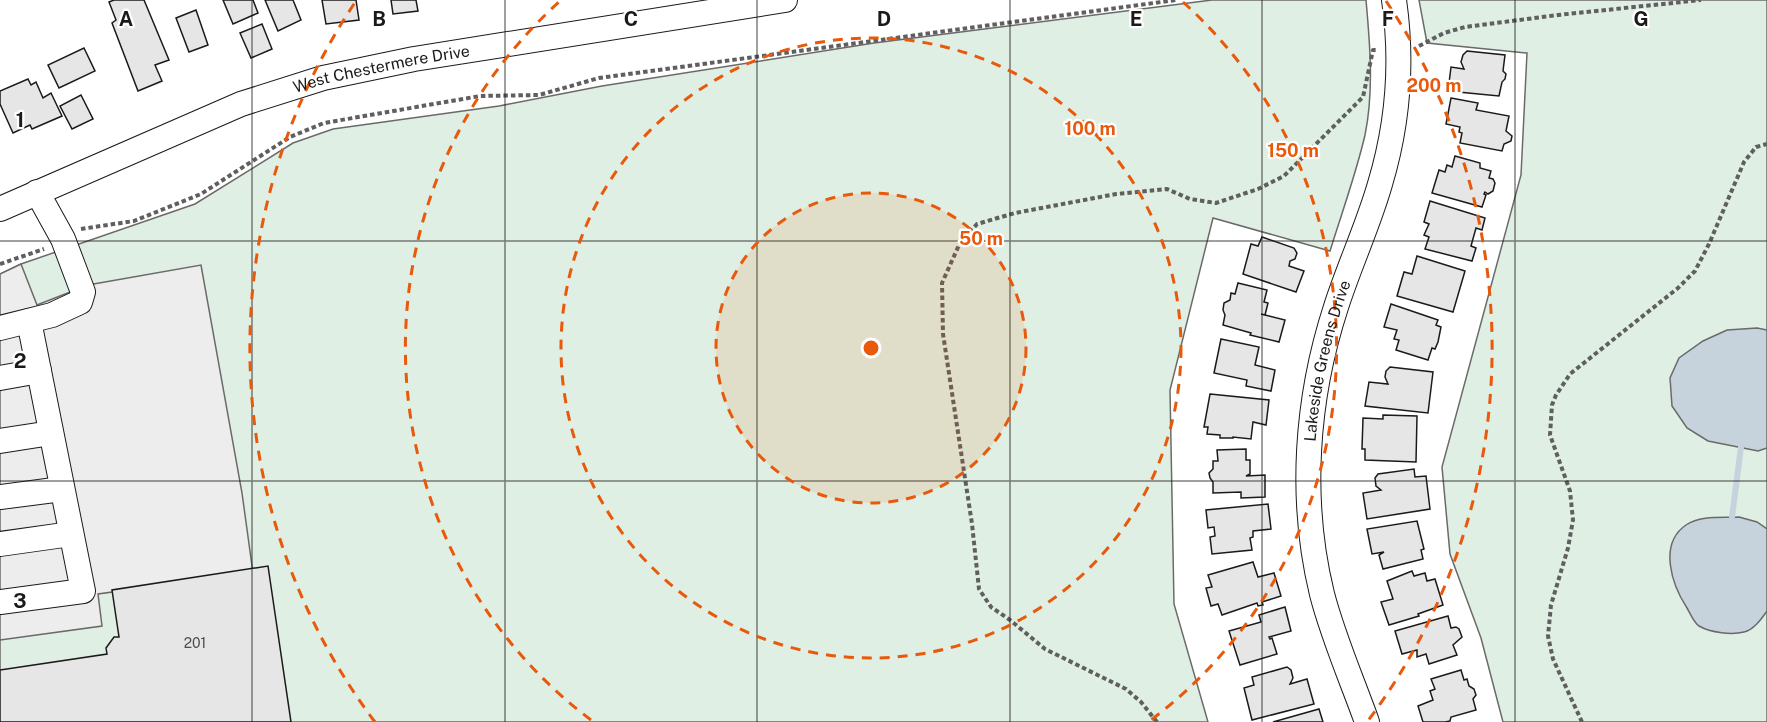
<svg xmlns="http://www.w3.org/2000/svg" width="1767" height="722" viewBox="0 0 1767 722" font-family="'Public Sans',sans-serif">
<rect width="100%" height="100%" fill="#fff"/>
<g fill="#e0efe3" stroke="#6a6a6a" stroke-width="1.5">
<path d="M1212 0H1366C1370 44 1374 91 1365 135 1356 174 1342 212 1330 251L1213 218 1170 390 1174 604 1208 722H0V274L21 264 195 204 293 143 333 129 499 106 602 86 874 43Z"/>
<polygon points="1419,0 1767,0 1767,722 1503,722 1481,638 1450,554 1442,467 1521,175 1527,53 1427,43"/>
</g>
<polygon fill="#ededed" stroke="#6a6a6a" stroke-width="1.5" points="21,264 37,305 88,285 201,265 242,493 253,573 98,594 102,626 0,640 0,274"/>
<g fill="#c6d2dc" stroke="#6a6a6a" stroke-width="1.5">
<polygon points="1757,328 1767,330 1767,448 1758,451 1708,441 1687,428 1672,406 1670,378 1679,358 1703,341 1727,330"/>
<path d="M1739 517 1757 522 1767 529V611C1762 618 1754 630 1744 632 1732 635 1711 633 1699 626 1694 623 1690 613 1687 608 1672 585 1658 544 1686 525 1701 515 1722 518 1739 517Z"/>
</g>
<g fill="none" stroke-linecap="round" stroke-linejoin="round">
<polyline stroke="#c6d2dc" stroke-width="6" points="1732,517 1741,447"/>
</g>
<g fill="#e6e6e6" stroke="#1a1a1a" stroke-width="1.5">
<polygon points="114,0 144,0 169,60 155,65 162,81 138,91 112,23 116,20 109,2"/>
<polygon points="223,0 253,0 258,13 233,24"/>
<polygon points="265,0 293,0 301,20 278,31"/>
<polygon points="322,0 356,0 359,20 326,24"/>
<polygon points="391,0 416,0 418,11 393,14"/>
<polygon points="196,10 208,45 189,52 176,18"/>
<polygon points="262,24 272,49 251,58 240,33"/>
<polygon points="84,48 95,71 59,88 48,65"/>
<polygon points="1467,51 1505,55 1503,71 1506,74 1505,79 1502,82 1499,96 1448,91 1451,67 1464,69 1461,62 1463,55"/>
<polygon points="28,79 31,85 36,82 43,98 51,93 62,116 32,129 30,125 13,133 0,104 0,91"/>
<polygon points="81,95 93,119 72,129 60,106"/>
<polygon points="1451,98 1478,103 1476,110 1509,116 1506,131 1512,136 1511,141 1504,144 1502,151 1460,143 1462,133 1459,132 1460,127 1446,124"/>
<polygon points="1455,156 1480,163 1480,168 1491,171 1489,178 1493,179 1495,183 1493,191 1488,194 1485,192 1484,194 1486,195 1482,207 1432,193 1439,170 1445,172 1447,165 1452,167"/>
<polygon points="1430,201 1485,218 1482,230 1476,228 1471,246 1476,248 1472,261 1425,249 1429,237 1424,235 1429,224 1424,222"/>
<polygon points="1262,237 1294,248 1297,253 1295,259 1290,261 1289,266 1304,271 1296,292 1243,274 1251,244 1258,246"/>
<polygon points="1417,256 1465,271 1453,312 1397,296 1404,272 1412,274"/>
<polygon points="1238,283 1267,290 1264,302 1268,303 1265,315 1261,314 1285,320 1279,342 1250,335 1251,333 1223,325 1225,315 1223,310 1224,303 1230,300 1231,293 1235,294"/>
<polygon points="1391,304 1438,320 1436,325 1441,327 1438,342 1435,349 1432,348 1428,360 1396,350 1399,340 1394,339 1397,330 1384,327"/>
<polygon points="1221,339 1259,347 1255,365 1275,370 1271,391 1246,386 1247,380 1214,373"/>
<polygon points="1390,367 1433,372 1428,413 1365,406 1369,382 1388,384 1385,377 1386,371"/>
<polygon points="1210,394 1269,400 1266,425 1253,422 1251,439 1233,437 1233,438 1220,438 1220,435 1207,434 1208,427 1204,427"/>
<polygon points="1383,415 1417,416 1416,462 1365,460 1365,449 1362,449 1363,418 1383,419"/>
<polygon points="1246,449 1246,460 1250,460 1250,474 1246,476 1265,475 1265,497 1241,498 1241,492 1213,493 1213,482 1210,478 1209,473 1213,469 1213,461 1218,461 1217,450"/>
<polygon points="1414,469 1415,477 1426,476 1430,509 1367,519 1363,493 1381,490 1376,486 1375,478 1378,474"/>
<polygon points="1268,504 1271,529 1253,531 1253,537 1250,538 1252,550 1212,554 1210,537 1215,536 1214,527 1208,528 1206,510"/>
<polygon points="1417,521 1424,549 1421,550 1423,559 1383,569 1379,555 1384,552 1372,554 1367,529"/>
<polygon points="1253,562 1258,577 1274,573 1281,596 1262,602 1263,605 1258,606 1257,603 1222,615 1218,604 1211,606 1206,588 1212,587 1208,575"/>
<polygon points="268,566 291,722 0,722 0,670 107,654 106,648 114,637 119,637 112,590"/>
<polygon points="1412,571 1414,576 1425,573 1427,581 1435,579 1443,605 1418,614 1419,616 1389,625 1381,602 1393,599 1387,581"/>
<polygon points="1285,607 1291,631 1269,637 1270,639 1272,638 1277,654 1240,665 1229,631 1261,622 1259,615"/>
<polygon points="1448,616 1451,628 1456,627 1459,629 1462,637 1453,645 1457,655 1429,664 1426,654 1417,657 1417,650 1402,654 1395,631"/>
<polygon points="1287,667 1291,670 1293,678 1290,684 1307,679 1314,704 1252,720 1244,688 1254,685 1252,677"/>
<polygon points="1461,670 1464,680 1467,679 1469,686 1474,689 1476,695 1473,699 1476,710 1451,717 1450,721 1445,722 1423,722 1418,706 1433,700 1430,691 1435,689 1431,679"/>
<polygon points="1319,709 1323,722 1273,722"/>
</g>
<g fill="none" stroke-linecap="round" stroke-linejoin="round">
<g stroke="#1a1a1a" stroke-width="26">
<g id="minor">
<path id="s1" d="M0 209 241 104 323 78 414 59 785 0"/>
<polyline points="0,328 52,315 80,302 83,292 63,239 37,192"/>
<polyline points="0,378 39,371"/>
<polyline points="0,441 51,433"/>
<polyline points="0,497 62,489"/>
<polyline points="0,544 71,534"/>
<polyline points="0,602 83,591 29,321"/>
<path id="s2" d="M1367 722C1352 680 1333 637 1322 594 1299 500 1306 399 1336 307 1349 266 1368 226 1380 184 1398 124 1403 62 1394 0"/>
</g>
</g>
<g stroke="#5f5f5f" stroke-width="4" stroke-dasharray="4.5 3" stroke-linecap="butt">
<polyline points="1419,46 1444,33 1465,27 1558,15 1701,0"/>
<polyline points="81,229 134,221 201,194 290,137 324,123 480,96 539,95 599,78 1176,0"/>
<polyline points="0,264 44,249"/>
<polyline points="1157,722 1141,702 1126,689 1045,649 1010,620 991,607 979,589 972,524 943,334 942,283 959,245 977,224 1015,213 1116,194 1167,189 1190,199 1216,203 1258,189 1284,176 1363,97 1373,50 1378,50"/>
<polyline points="1582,722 1553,659 1548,636 1551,605 1568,548 1573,520 1570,491 1550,435 1552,405 1556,395 1570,374 1678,288 1695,271 1709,244 1744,162 1756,147 1767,144"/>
</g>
<use href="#minor" stroke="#fff" stroke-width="24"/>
</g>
<path fill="none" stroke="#1a1a1a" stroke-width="1.5" stroke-opacity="0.55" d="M252 0V722M505 0V722M757 0V722M1010 0V722M1262 0V722M1515 0V722M0 241H1767M0 481H1767"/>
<circle cx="871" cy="348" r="155" fill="#e8590c" fill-opacity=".12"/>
<g fill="none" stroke="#e8590c" stroke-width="3" stroke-dasharray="10 8">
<circle cx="871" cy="348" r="155"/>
<circle cx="871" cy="348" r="310"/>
<path d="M591 720A466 466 0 0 1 559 2M1183 2A466 466 0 0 1 1151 720"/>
<path d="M375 722A621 621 0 0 1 356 1M1386 1A621 621 0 0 1 1367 722"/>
</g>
<g text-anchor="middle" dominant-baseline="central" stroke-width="4.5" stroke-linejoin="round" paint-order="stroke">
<g font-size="14" fill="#4d4d4d">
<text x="195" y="643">201</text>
</g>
<g font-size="16" fill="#1a1a1a" stroke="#fff">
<text stroke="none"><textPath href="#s1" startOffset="408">West Chestermere Drive</textPath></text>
<text stroke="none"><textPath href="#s2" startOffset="372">Lakeside Greens Drive</textPath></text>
</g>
</g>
<g font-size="20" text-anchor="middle" font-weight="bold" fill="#1a1a1a" stroke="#fff" stroke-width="4.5" stroke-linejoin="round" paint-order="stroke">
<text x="126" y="26">A</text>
<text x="379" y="26">B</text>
<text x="631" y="26">C</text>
<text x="884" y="26">D</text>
<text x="1136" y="26">E</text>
<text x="1388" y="26">F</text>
<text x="1641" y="26">G</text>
<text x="20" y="127">1</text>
<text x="20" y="368">2</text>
<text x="20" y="608">3</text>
</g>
<circle cx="871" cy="348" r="9" fill="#e8590c" stroke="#fff" stroke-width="3"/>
<g font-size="18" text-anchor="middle" font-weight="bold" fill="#e8590c" stroke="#fff" stroke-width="4.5" stroke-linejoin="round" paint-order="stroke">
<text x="1434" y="92">200 m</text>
<text x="1090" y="135">100 m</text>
<text x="1293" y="157">150 m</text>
<text x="981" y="245">50 m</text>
</g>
</svg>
